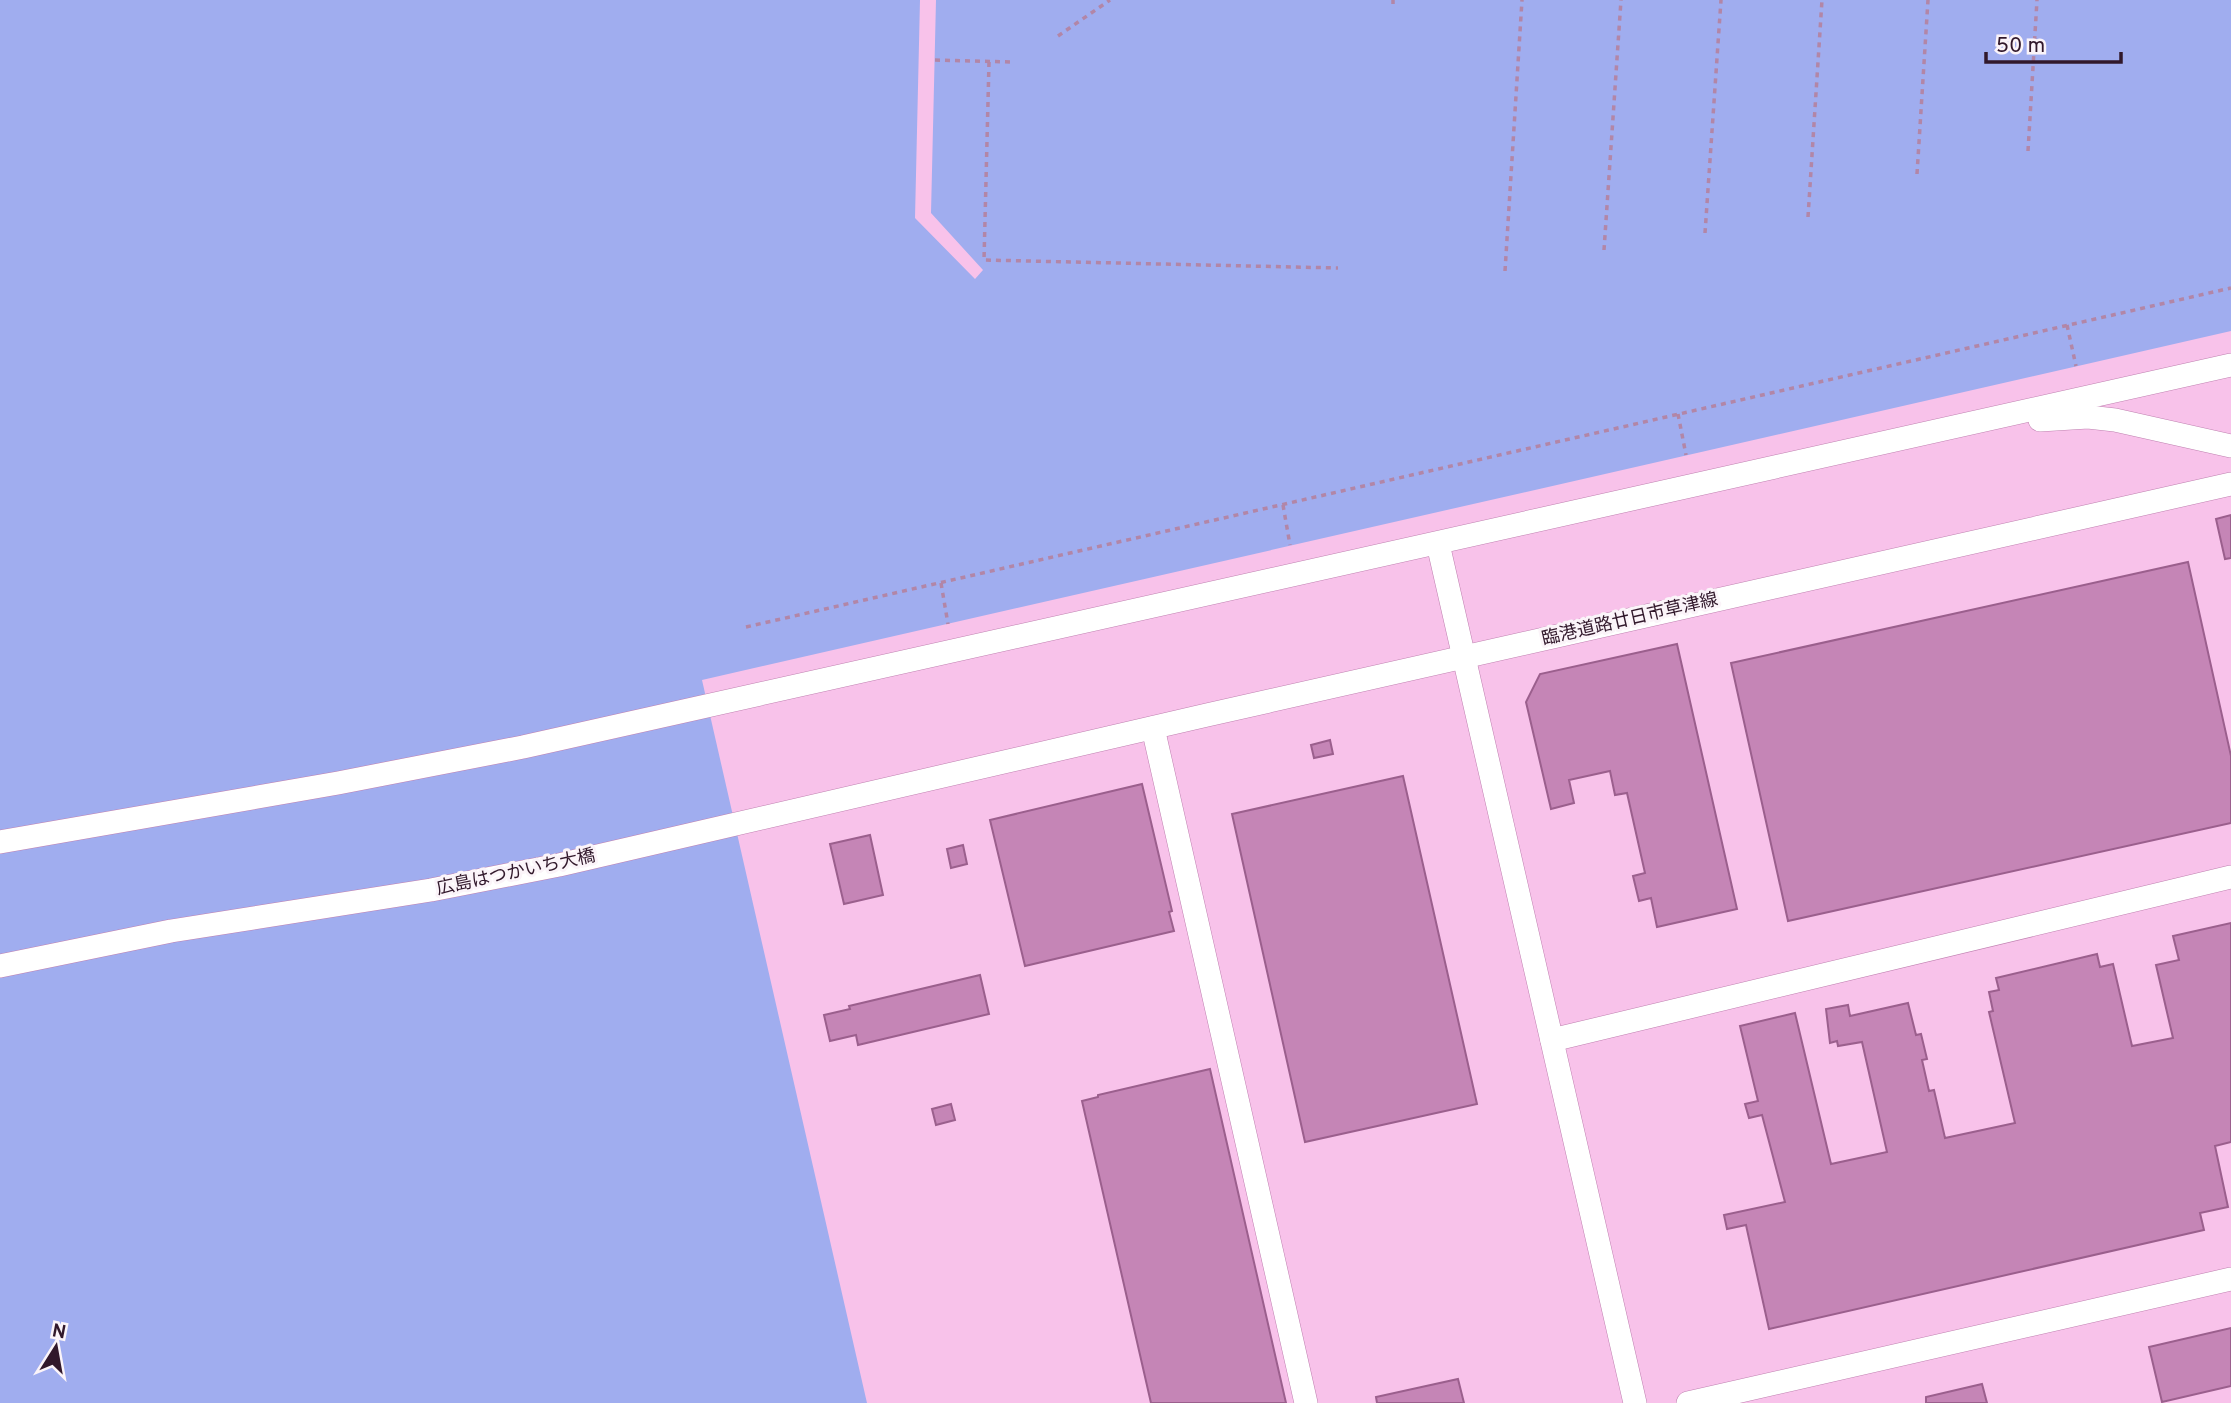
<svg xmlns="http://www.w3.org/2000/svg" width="2231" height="1403" viewBox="0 0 2231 1403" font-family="Overpass,'Noto Sans JP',sans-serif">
<rect width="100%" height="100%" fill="#f8c2ea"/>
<polygon fill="#a0adef" points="0,0 920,0 915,218 975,279 983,270 931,213 936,0 2231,0 2231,331 702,680 867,1403 0,1403"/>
<g fill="#c585b6" stroke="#9b5f8d" stroke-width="2">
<polygon points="2231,515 2231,558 2225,559 2216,519"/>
<polygon points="2188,562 2231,756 2231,823 1788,921 1731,663"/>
<polygon points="1677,644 1737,909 1657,927 1651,898 1639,901 1633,876 1645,873 1627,793 1615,795 1610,771 1569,780 1574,803 1551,809 1526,702 1540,674"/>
<polygon points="1330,740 1333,754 1314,758 1311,745"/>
<polygon points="1403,776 1477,1104 1305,1142 1232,814"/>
<polygon points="1142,784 1172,911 1169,912 1174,931 1025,966 990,820"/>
<polygon points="870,835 883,895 844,904 830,844"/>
<polygon points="963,845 967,864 951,868 947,849"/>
<polygon points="2231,923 2231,1142 2215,1146 2228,1207 2200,1213 2204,1230 1769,1329 1746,1225 1727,1229 1724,1215 1785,1202 1762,1115 1749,1118 1745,1104 1758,1101 1740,1026 1795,1013 1831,1164 1887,1152 1862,1042 1838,1046 1837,1041 1830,1043 1826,1009 1848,1005 1850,1016 1908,1003 1916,1035 1921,1034 1927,1059 1922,1060 1929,1091 1934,1090 1945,1138 2015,1123 1989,1012 1993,1011 1989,992 1999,990 1996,978 2097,954 2100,967 2113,964 2132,1046 2173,1038 2156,965 2179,960 2173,936"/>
<polygon points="980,975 989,1014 858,1045 856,1035 830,1041 824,1015 850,1009 849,1006"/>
<polygon points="1210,1069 1286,1403 1151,1403 1082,1101 1098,1097 1098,1095"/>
<polygon points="951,1104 955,1120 936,1125 932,1109"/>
<polygon points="2231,1328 2231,1386 2162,1402 2149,1347"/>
<polygon points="1458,1379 1464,1403 1377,1403 1376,1397"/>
<polygon points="1982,1384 1987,1403 1926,1403 1926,1397"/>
</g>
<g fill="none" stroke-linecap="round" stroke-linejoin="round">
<g stroke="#bf80b0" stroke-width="24">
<g id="tertiary">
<polyline points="2040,420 2088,417 2115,420 2231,446"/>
<polyline points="1438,544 1635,1403"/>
<polyline points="1153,728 1306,1403"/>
<polyline points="0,842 338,783 523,747 2231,365"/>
<polyline points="0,966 171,931 431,890 559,865 1207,715 2231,484"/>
<polyline points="1552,1040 2231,877"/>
<polyline points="1688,1403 2231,1279"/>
</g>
</g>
<g stroke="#b286a7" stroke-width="3.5" stroke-dasharray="5 5" stroke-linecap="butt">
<polyline points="1393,4 1393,0"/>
<polyline points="1058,36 1110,0"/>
<polyline points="935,60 1013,62"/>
<polyline points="989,62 984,260 1338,268"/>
<polyline points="2028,151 2037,0"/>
<polyline points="1917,174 1928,0"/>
<polyline points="1808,217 1822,0"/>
<polyline points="1705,233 1721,0"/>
<polyline points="1604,250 1621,0"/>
<polyline points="1505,271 1522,0"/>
<polyline points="2067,325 2076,366"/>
<polyline points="1678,414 1686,455"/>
<polyline points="1283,505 1290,545"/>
<polyline points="941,583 948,624"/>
<polyline points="746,627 2231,288"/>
</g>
<use href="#tertiary" stroke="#fff" stroke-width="23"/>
</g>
<g text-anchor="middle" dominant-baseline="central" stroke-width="6" stroke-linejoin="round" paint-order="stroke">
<g font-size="18" fill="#31182b" stroke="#fbf4f9">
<text transform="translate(1630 620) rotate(-13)">臨港道路廿日市草津線</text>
<text transform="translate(516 873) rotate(-12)">広島はつかいち大橋</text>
</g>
</g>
<g transform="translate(56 1347) rotate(11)" stroke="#fbf4f9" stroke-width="5" paint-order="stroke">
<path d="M0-5L12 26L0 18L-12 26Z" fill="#31182b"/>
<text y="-10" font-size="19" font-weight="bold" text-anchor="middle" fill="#31182b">N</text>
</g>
<path d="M1986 52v10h135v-10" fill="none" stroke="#31182b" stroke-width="3.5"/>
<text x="1996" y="52" font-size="21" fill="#31182b" stroke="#fbf4f9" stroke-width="5" paint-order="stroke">50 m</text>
</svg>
